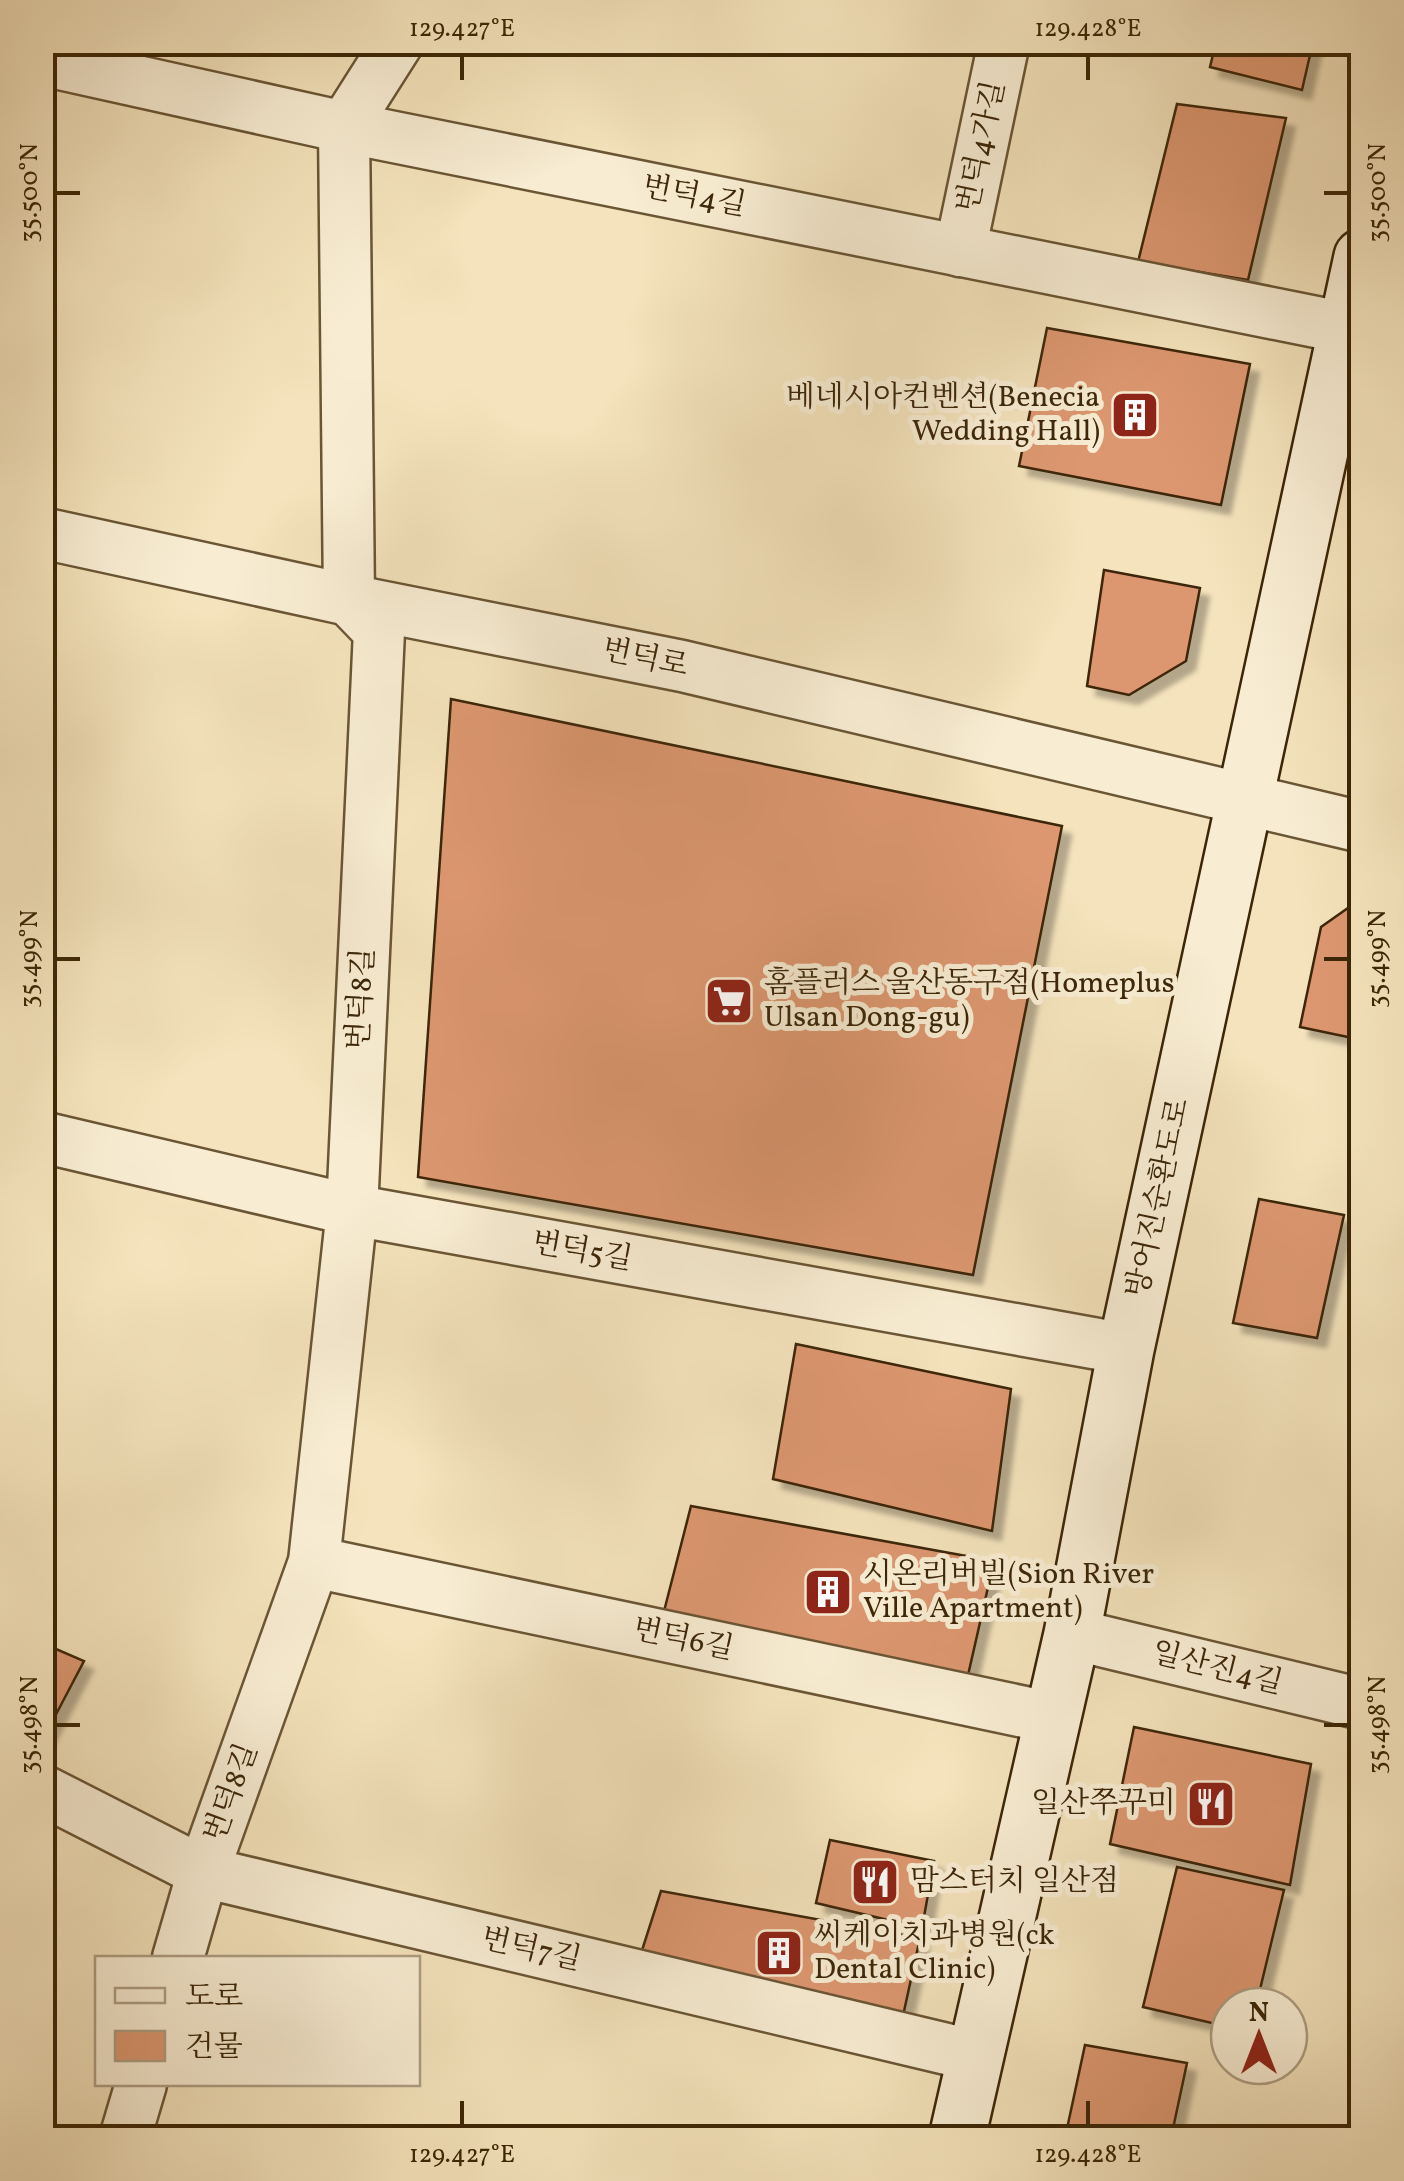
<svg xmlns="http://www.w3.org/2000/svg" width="1404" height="2181" viewBox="0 0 1404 2181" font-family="Vollkorn,'Noto Serif KR',serif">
<defs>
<filter id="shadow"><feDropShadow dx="9" dy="9" stdDeviation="2.5" flood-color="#0004"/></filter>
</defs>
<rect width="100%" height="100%" fill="#f4e3bc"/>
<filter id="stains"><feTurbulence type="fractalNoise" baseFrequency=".002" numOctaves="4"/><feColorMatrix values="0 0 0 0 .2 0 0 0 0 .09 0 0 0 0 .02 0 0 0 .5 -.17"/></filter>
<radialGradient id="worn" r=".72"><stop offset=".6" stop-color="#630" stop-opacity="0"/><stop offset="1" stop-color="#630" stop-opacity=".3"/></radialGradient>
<g fill="#dc9770" stroke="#3c2607" stroke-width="2.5" filter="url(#shadow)">
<polygon points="1216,42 1313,42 1302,90 1210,67"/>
<polygon points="1177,104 1286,118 1248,280 1138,262"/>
<polygon points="1047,328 1250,364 1221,505 1019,466"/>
<polygon points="1104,570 1200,588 1186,661 1129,695 1087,686"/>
<polygon points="451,699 1062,826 973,1275 418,1177"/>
<polygon points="1355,903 1362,904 1362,1040 1300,1027 1321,927"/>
<polygon points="1259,1199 1344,1215 1317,1338 1233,1323"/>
<polygon points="796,1344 1011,1389 992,1531 773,1479"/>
<polygon points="691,1506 994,1561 966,1684 661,1623"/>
<polygon points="42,1643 84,1661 42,1741"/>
<polygon points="1134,1727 1311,1764 1290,1885 1110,1844"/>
<polygon points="830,1840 934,1861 922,1928 816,1903"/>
<polygon points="1177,1867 1284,1890 1256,2006 1229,2006 1229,2027 1143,2007"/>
<polygon points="661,1891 920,1938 901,2025 636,1969"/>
<polygon points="1085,2045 1187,2063 1171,2138 1065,2138"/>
</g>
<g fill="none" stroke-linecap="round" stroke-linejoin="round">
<g stroke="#6a5534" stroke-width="55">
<g id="minor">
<polyline points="42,60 344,127 1346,328"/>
<polyline points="960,251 1004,42"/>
<polyline points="42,533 349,600 682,666 1362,827"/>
<polyline points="42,1137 352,1210 1126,1349"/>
<polyline points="314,1562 1053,1718"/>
<polyline points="1072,1634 1362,1704"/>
<polyline points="42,1790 203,1872 976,2056"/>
<polyline points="178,1958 203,1872 314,1562 352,1210 379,631 349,600 344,127 398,42"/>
<polyline points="125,2138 141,2084"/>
</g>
</g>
<g stroke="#3c2607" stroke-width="60">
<polyline id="secondary" points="957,2138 1072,1634 1126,1349 1362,257"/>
</g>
<use href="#minor" stroke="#f8edd3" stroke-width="50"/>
<use href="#secondary" stroke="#f8edd3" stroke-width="55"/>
</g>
<path fill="none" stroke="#3c2607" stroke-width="4" d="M462 55V80M1088 55V80M55 193H80M1324 193H1349M55 959H80M1324 959H1349M55 1725H80M1324 1725H1349M462 2101V2126M1088 2101V2126"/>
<defs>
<g id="building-square" transform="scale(2.5)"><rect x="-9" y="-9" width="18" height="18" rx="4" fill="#8f2418" stroke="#f8edd3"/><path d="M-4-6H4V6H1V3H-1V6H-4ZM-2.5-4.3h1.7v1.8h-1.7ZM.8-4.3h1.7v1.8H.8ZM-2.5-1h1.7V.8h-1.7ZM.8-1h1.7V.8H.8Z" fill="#fff"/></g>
<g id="supermarket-square" transform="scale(2.5)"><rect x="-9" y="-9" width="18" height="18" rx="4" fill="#8f2418" stroke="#f8edd3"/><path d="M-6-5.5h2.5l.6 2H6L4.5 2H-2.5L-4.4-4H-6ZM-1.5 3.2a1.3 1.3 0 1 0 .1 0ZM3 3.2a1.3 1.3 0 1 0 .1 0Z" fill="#fff"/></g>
<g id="restaurant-square" transform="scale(2.5)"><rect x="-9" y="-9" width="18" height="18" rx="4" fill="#8f2418" stroke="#f8edd3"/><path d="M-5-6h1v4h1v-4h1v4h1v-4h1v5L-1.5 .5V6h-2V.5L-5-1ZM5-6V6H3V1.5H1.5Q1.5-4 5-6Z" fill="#fff"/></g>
</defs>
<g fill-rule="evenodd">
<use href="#building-square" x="1135" y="415"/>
<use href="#supermarket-square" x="729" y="1001"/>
<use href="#building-square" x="828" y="1592"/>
<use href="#restaurant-square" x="1211" y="1804"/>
<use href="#restaurant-square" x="875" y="1882"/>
<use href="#building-square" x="779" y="1953"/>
</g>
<g text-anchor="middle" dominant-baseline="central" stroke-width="10" stroke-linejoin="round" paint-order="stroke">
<g font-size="30" fill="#3c2607" stroke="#f8edd3">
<text transform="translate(982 147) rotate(-78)">번덕4가길</text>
<text transform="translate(694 197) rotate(11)">번덕4길</text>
<text transform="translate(645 659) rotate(12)">번덕로</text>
<text transform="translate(362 999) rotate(-87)">번덕8길</text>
<text transform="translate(1159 1198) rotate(-78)">방어진순환도로</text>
<text transform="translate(582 1252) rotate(10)">번덕5길</text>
<text transform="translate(683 1640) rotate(12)">번덕6길</text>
<text transform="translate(1217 1669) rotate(14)">일산진4길</text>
<text transform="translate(232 1793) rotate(-70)">번덕8길</text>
<text transform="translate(531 1950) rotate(13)">번덕7길</text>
</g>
<g font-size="30" fill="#3c2607" stroke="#f8edd3" text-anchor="start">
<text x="1100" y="398" text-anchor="end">베네시아컨벤션(Benecia<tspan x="1100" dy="34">Wedding Hall)</tspan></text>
<text x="764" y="984">홈플러스 울산동구점(Homeplus<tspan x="764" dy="34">Ulsan Dong-gu)</tspan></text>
<text x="863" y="1575">시온리버빌(Sion River<tspan x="863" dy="34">Ville Apartment)</tspan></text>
<text x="1176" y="1804" text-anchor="end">일산쭈꾸미</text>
<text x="910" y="1882">맘스터치 일산점</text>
<text x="814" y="1936">씨케이치과병원(ck<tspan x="814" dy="34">Dental Clinic)</tspan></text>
</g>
</g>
<rect width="1404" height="2181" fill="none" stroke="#f4e3bc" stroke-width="110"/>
<rect x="95" y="1956" width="325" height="130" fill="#f8edd3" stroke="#ad9d81" stroke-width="2.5"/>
<rect x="115" y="1988" width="50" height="15" fill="#f8edd3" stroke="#ad9d81" stroke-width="2.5"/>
<text x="185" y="2006" font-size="30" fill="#3c2607">도로</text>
<rect x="115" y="2031" width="50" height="30" fill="#dc9770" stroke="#ad9d81" stroke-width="2.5"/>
<text x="185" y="2056" font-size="30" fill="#3c2607">건물</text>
<g transform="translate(1259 2036)"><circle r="48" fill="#f8edd3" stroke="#ad9d81" stroke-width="2.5"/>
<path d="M0-8L18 38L0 25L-18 38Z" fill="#8f2418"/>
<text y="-15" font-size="28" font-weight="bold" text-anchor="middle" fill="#3c2607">N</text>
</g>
<rect x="55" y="55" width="1294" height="2071" fill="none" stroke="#3c2607" stroke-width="4"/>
<g font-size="25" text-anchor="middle" fill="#3c2607">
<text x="462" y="36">129.427°E</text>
<text x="1088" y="36">129.428°E</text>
<text transform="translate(28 193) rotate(-90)" y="9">35.500°N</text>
<text transform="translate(1376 193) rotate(-90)" y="9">35.500°N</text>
<text transform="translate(28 959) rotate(-90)" y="9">35.499°N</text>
<text transform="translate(1376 959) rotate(-90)" y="9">35.499°N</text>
<text transform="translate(28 1725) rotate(-90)" y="9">35.498°N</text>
<text transform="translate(1376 1725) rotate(-90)" y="9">35.498°N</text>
<text x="462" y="2162">129.427°E</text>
<text x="1088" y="2162">129.428°E</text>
</g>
<rect width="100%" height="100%" filter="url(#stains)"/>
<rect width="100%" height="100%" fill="url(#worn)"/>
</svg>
